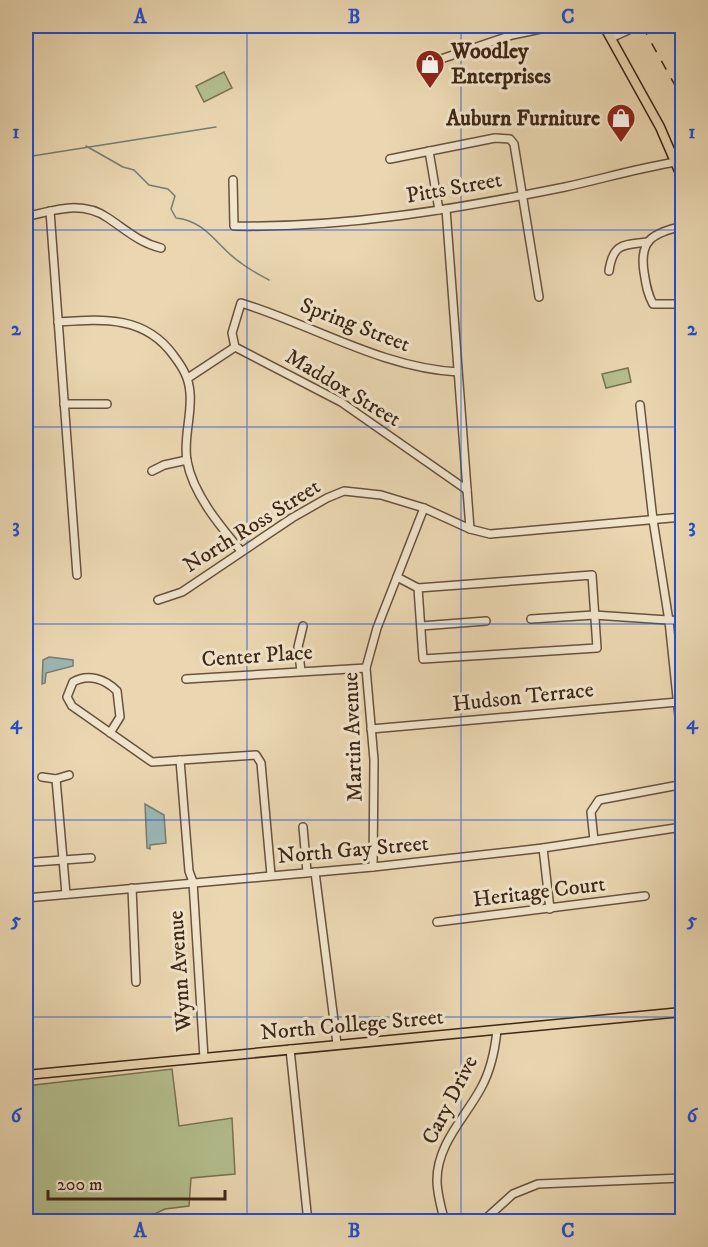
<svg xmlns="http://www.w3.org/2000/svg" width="708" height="1247" viewBox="0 0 708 1247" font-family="'IM FELL DW Pica',serif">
<rect width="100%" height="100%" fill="#ead7b1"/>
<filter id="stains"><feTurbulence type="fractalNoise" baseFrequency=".00333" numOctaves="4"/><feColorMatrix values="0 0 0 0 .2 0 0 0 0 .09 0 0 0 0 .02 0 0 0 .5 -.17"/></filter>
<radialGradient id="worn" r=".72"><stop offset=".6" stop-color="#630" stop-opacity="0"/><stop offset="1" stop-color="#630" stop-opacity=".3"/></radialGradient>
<g fill="#b4bf8e" stroke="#797252" stroke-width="1.5">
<polygon points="224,72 232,88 204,102 196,86"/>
<polygon points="628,368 631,382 606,388 602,374"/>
<polygon points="172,1069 179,1126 232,1118 235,1174 191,1178 189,1206 165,1209 152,1215 150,1221 26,1221 26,1086"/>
</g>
<g fill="#9bb7b5" stroke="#767d75" stroke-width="1.5">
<polygon points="49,657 73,660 73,666 46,673 45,683 42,684 43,660"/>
<polygon points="145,804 164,815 166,843 150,845 150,849 147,848"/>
</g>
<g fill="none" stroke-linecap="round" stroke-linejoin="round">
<g stroke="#767d75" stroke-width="1.5">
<path d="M86 146 123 167 134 170 149 185 168 189 175 196 171 209 176 218C207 221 218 248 241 263 250 270 260 275 269 280"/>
<polyline points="26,157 216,127"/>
</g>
<g stroke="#69523d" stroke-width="10">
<g id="minor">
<polyline points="679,26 682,32"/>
<polyline points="611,38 637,26"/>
<polyline points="438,60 512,35 555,26"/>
<polyline points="429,151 439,210"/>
<polyline points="390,159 495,138 510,139 514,144 539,297"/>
<path d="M233 180 234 226C346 228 456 209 565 187 602 179 638 168 676 162"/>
<polyline points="446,209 470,529"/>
<polyline points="50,211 77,575"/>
<path d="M26 217C53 210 82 200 108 218 126 230 140 243 161 248"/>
<path d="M682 226C653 234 639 239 644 272 646 284 647 293 653 304H682"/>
<path d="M609 271C613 243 623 245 648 242"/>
<path d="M58 322C102 319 145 315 174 356 183 368 189 378 190 393 192 416 183 439 187 461 193 494 220 526 241 551"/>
<path d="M458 372C382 368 313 325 241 303L232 333 235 347 341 402 467 490"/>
<polyline points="188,378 235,347"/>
<polyline points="64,404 107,404"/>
<polyline points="640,405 653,520 669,621 682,745"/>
<polyline points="152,471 164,465 187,460"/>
<polygon points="592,575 597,648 423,659 418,588"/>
<polyline points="397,577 418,588"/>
<polyline points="158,600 182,592 292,518 327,498 344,491 381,495 424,508 470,529 490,534 682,517"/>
<polyline points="531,619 594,615 682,621"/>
<polyline points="421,626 486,621"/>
<polyline points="301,671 298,647 303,626"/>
<polyline points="186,679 366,668"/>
<polyline points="371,729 678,702"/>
<path d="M110 733 120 717 117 691C105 679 88 673 73 682L67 697 72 706 152 762 256 755 261 763 271 875"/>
<polyline points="180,760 189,871 193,882 204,1058"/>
<polyline points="42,777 56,779 69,775"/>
<polyline points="56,779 66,894"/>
<polyline points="303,827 307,872"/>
<polyline points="594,840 591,812 599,800 679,785"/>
<polyline points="543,848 550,909"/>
<polyline points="35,862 91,858"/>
<polyline points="373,867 374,760 366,668 377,628 424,508"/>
<polyline points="315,872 337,1044"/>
<polyline points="132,888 136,982"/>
<polyline points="26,898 373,867 543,848 682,827"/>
<polyline points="437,922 645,896"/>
<polyline points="290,1049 308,1222"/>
<path d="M445 1222C441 1208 437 1194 437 1180 437 1144 465 1118 481 1088 491 1070 495 1050 497 1030"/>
<polyline points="482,1222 513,1194 538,1184 682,1178"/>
</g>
</g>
<g stroke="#3e2616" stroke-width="11">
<g id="major">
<polyline points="604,26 660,127 682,178"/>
<polyline points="26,1075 682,1012"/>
</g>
</g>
<use href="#minor" stroke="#f1e5cc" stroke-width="7"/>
<use href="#major" stroke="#ead7b1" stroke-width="8"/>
<polyline stroke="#3e2616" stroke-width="1.5" stroke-dasharray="10 10" stroke-linecap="butt" points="642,26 682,98"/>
</g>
<path fill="none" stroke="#1d4ed8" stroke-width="1.5" stroke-opacity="0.55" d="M247 26V1222M461 26V1222M26 230H682M26 427H682M26 624H682M26 820H682M26 1017H682"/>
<defs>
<g id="shop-pin" transform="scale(1.5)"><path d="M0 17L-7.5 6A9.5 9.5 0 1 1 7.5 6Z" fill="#8f2418" stroke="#f1e5cc"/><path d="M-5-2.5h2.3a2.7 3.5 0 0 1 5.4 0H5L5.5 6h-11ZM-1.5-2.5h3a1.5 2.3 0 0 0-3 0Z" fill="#fff"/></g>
</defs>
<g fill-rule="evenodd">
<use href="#shop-pin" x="430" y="64"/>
<use href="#shop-pin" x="621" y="118"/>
</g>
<g text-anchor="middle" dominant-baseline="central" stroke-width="6" stroke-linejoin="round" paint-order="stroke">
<g font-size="22" font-weight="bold" fill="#3e2616" stroke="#f1e5cc" text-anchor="start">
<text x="451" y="51">Woodley<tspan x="451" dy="25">Enterprises</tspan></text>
<text x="600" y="118" text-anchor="end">Auburn Furniture</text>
</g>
<g font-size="22" fill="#3e2616" stroke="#f1e5cc">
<text transform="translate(454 188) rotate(-10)">Pitts Street</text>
<text transform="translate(355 325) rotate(21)">Spring Street</text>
<text transform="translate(343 388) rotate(31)">Maddox Street</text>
<text transform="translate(252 526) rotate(-32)">North Ross Street</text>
<text transform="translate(257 656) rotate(-4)">Center Place</text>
<text transform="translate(523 697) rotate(-6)">Hudson Terrace</text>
<text transform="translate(353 737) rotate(-92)">Martin Avenue</text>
<text transform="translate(353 850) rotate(-5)">North Gay Street</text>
<text transform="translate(539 892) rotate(-7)">Heritage Court</text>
<text transform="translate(180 971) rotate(-94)">Wynn Avenue</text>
<text transform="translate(352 1025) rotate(-5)">North College Street</text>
<text transform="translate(450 1100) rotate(-63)">Cary Drive</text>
</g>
</g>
<rect width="708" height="1247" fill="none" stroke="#ead7b1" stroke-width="66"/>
<path d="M48 1190v9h177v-9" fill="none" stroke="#3e2616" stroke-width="3"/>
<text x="57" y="1190" font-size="18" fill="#3e2616" stroke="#f1e5cc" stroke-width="4.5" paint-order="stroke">200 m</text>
<rect x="33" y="33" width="642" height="1181" fill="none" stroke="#1d4ed8" stroke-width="2"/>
<g font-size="20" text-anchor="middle" font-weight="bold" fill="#1d4ed8">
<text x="140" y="23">A</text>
<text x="354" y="23">B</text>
<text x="568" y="23">C</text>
<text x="16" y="138">1</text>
<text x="692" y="138">1</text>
<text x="16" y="335">2</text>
<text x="692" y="335">2</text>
<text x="16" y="532">3</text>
<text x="692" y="532">3</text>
<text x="16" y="729">4</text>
<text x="692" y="729">4</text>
<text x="16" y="926">5</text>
<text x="692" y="926">5</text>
<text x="16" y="1122">6</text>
<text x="692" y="1122">6</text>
<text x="140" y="1237">A</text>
<text x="354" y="1237">B</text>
<text x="568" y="1237">C</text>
</g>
<rect width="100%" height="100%" filter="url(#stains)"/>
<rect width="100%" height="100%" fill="url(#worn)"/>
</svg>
